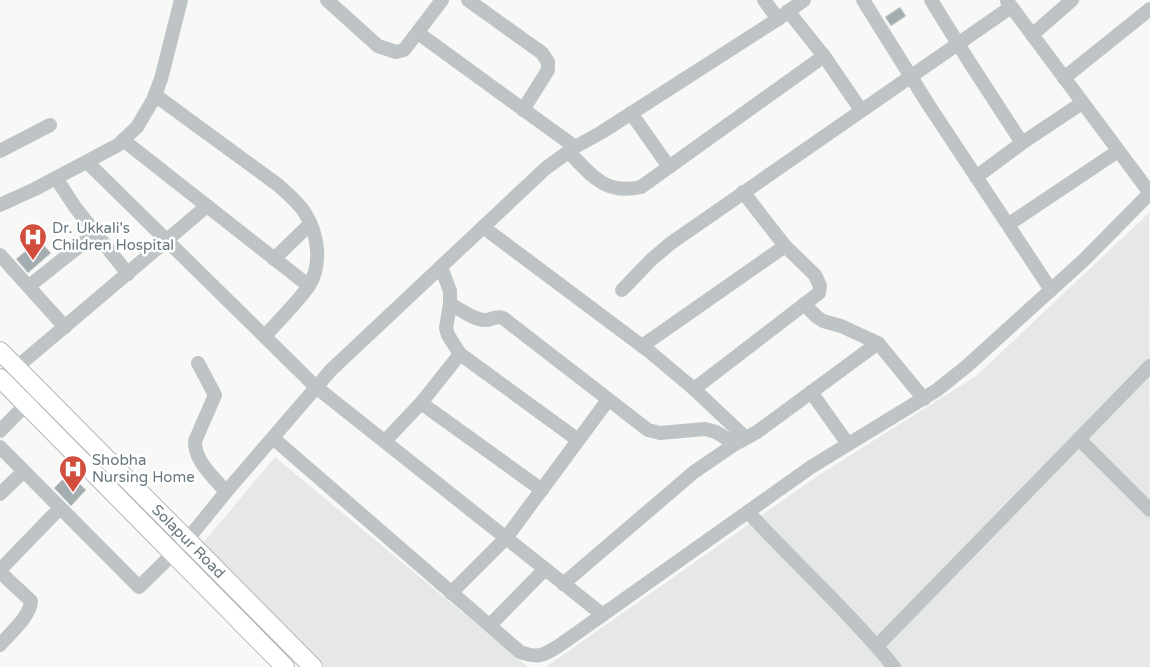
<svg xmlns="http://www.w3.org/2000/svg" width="1150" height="667" viewBox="0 0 1150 667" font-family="'Varela Round',sans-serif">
<rect width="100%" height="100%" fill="#f8f8f6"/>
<g fill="#e6e8e6">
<polygon points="1149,213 1150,667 546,667 816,477 976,376"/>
<polygon points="275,457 528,667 323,667 202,544"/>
</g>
<g fill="#a4adb0" stroke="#dadad8">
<polygon points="900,7 906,16 891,26 885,17"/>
<polygon points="39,240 51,253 28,273 16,259"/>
<polygon points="69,473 86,490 71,506 54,488"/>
</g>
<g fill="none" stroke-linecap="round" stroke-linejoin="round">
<g stroke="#b2b7ba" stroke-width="20">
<g id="major">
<path id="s1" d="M0 351 313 667"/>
<polyline points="0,378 285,667"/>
</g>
</g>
<g stroke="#bec3c5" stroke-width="14">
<polyline points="327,0 378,46 396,52 404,50 442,0"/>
<polyline points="468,0 542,53 548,62 548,70 523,110"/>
<polyline points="764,0 778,19"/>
<polyline points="863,0 928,104 1051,290"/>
<polyline points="931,0 970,63 1022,143"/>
<polyline points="1007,1 1150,193"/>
<polyline points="788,11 824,56 861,110"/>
<polyline points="418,33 575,147"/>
<polyline points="1032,35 1072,0"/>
<polyline points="1064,78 1150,9"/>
<path d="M155 95 278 185C288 194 298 202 305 213 318 234 323 265 308 287 296 304 279 320 265 336"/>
<polyline points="631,113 669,167"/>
<polyline points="123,140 309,286"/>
<polyline points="0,151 50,125"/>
<path d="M569 152C591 175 605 195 641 187L824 56"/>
<polyline points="87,162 316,387 603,615"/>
<polyline points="976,177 1022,143 1082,103"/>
<polyline points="56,178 75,207 128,274"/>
<polyline points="0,205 35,189 118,145 137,127 153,100 161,79 181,0"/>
<polyline points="1009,224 1118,151"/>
<polyline points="483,227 650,352 694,389 746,438"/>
<polyline points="0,255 65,327"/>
<polyline points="274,259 310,224"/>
<polyline points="29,286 96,233"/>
<polyline points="622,290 652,259 671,243 1011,7"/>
<path d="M450 304C460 309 472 319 484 320 491 321 495 315 503 318L648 430 660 433 705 429 716 432 735 444"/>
<polyline points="804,304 817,317 823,321 841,326 878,343 924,399"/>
<polyline points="642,346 785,246"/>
<polyline points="460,354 578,440"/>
<path d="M198 363 215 395 195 441C194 461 214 477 226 492"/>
<polyline points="17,367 207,206"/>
<polyline points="694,389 819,293 820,286 815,275 785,246 743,192"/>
<polyline points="811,392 848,444"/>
<polyline points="421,403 542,490"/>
<polyline points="0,431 39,391"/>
<path d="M273 438 520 652C540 659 543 655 560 645L811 467 937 390 967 366 1085 259 1150 193"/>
<polyline points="1079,439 1150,510"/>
<polyline points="385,441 421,403 460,354 448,335 446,328 450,304 450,291 441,267"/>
<polyline points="0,447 139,587 187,540 226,492 331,370 546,168 575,147 602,132 778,19 804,0"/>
<polyline points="0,494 24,471"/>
<path d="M748 512C796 564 849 612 894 667"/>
<polyline points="0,570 60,508"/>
<path d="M0 572 31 601C30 617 10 633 0 645"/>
<polyline points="563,584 694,472 735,444 757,432 878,343"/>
<polyline points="451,593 506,538 608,400"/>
<polyline points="490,625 545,569"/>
<polyline points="877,646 1150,366"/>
</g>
<use href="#major" stroke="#fff" stroke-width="18"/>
</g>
<defs>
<g id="hospital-pin" transform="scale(1.4375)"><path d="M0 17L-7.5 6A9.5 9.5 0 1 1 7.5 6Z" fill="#d14e3d" stroke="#fff"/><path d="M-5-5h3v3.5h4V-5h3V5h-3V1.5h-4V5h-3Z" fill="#fff"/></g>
</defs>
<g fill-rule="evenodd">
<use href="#hospital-pin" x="33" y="237"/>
<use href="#hospital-pin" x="73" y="469"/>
</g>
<g text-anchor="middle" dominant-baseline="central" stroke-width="5" stroke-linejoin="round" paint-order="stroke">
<g font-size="15" fill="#66777e" stroke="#fff" text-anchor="start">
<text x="52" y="228">Dr. Ukkali's<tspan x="52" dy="17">Children Hospital</tspan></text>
<text x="92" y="460">Shobha<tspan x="92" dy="17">Nursing Home</tspan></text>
</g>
<g font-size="15" fill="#66777e" stroke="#fff">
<text stroke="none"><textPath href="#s1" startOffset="268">Solapur Road</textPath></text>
</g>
</g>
</svg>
